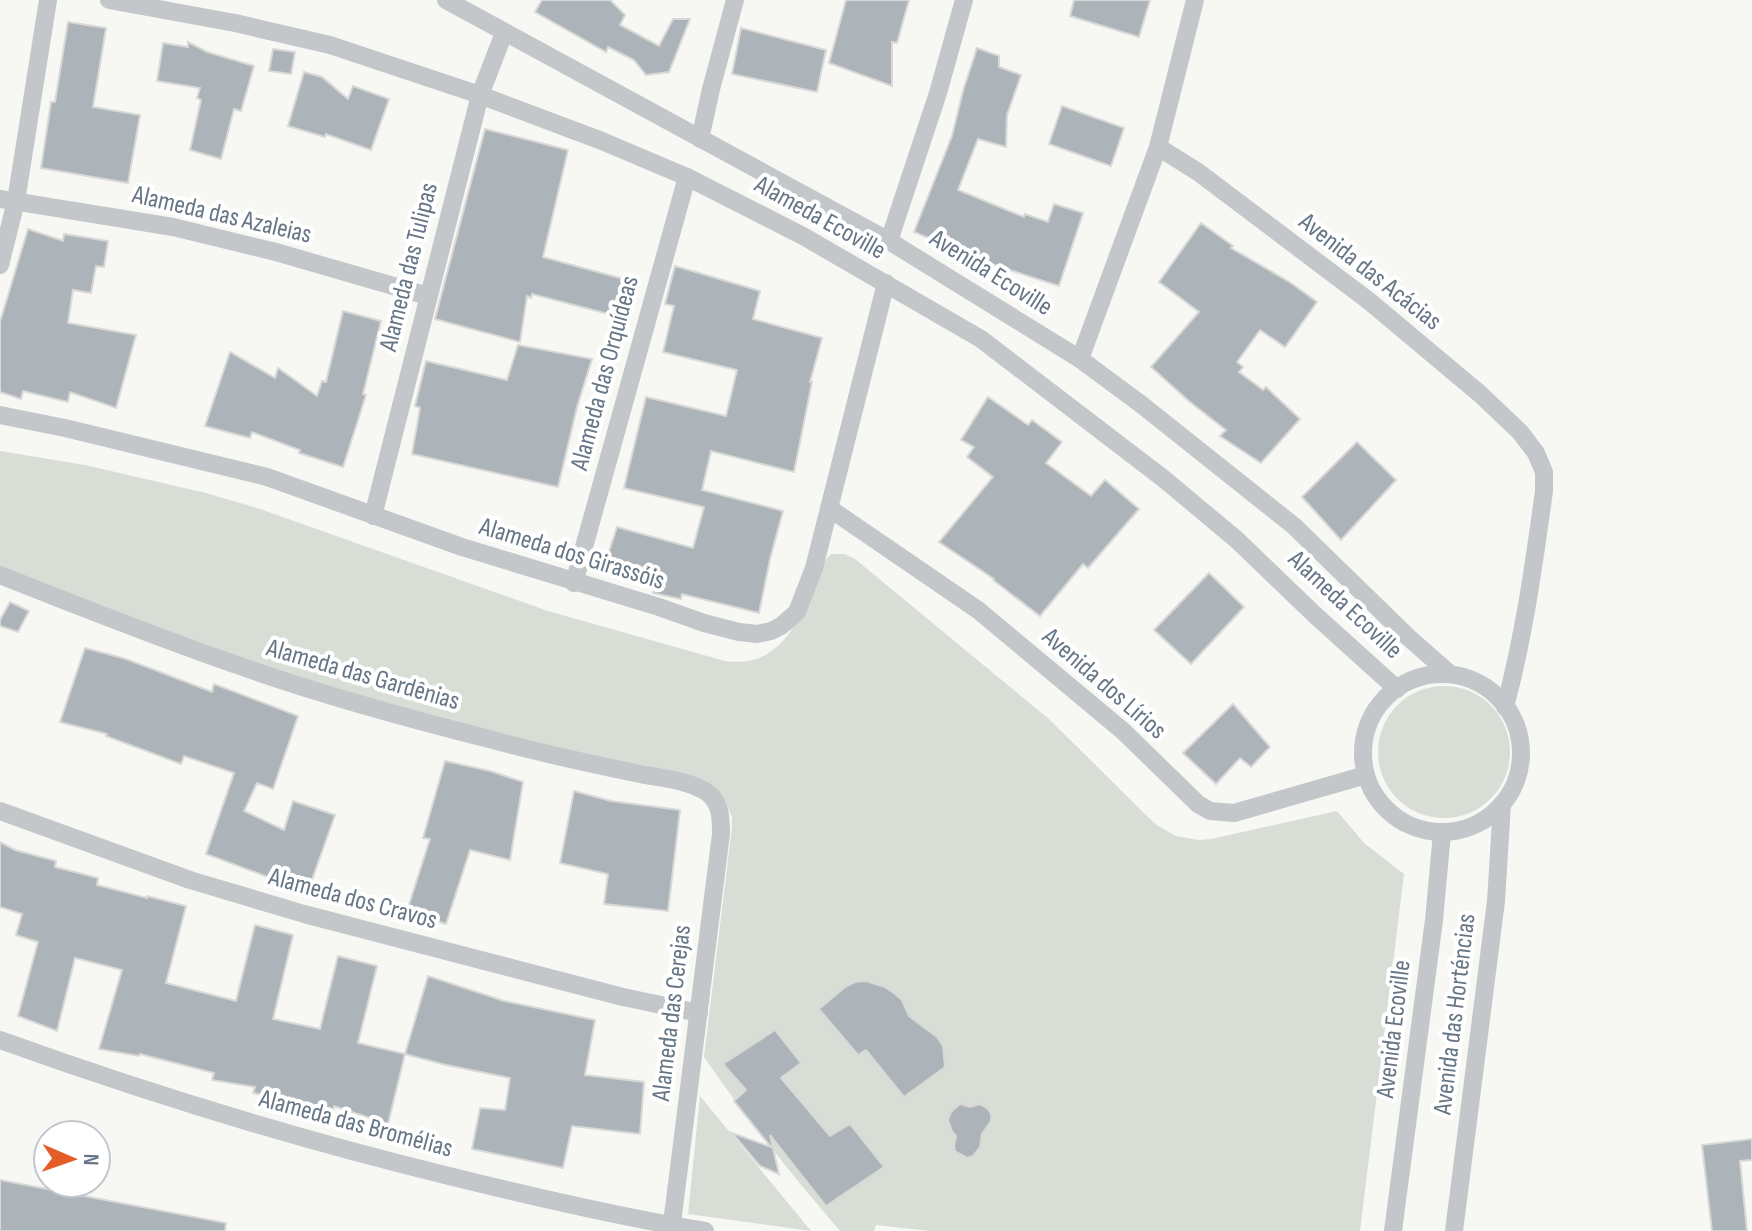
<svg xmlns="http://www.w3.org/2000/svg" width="1752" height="1231" viewBox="0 0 1752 1231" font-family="'Sofia Sans Condensed',sans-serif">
<rect width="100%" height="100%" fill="#f7f7f4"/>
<g fill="#d8ded5">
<path d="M0 451 85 465 206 493 260 509 548 611 725 661C753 665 774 655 790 632L827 558 831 554H844L855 559 1050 720 1150 819 1158 826 1176 836 1199 840 1211 839 1337 811 1364 843 1404 874 1360 1231H930L876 1225 874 1231H840C792 1175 746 1118 704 1057L732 827V817L724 799 593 758 306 682 0 569Z"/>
<circle cx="1444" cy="752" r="66"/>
<polygon points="700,1096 811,1231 688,1214"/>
</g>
<g fill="#acb3b9" stroke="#d8d9d6" stroke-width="2">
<polygon points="542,0 610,0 625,15 620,25 659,46 673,19 690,19 669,72 646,75 634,60 608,47 606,52 535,12"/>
<polygon points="846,0 909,0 897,43 892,42 892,86 829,63"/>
<polygon points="1074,0 1150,0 1139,37 1070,16"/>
<polygon points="68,22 106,28 93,107 140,115 128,183 41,168 51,102 55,102"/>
<polygon points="741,28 826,50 817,92 732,74"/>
<polygon points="188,42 207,52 254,66 241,111 234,109 221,159 190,150 201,100 197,98 200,88 157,81 163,43 188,47"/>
<polygon points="977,48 999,56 999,67 1021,75 1007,115 1006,147 978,139 958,190 1024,217 1025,214 1048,222 1054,204 1083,213 1059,286 970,257 971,255 914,232 952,136 963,91"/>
<polygon points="273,49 295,52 291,74 269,71"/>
<polygon points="304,72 322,77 348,99 353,86 389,99 371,150 326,134 325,137 288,126"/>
<polygon points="1062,106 1124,128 1111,166 1049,144"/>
<polygon points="485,129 568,150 543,257 634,282 624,318 532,294 531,298 527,296 520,342 435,319"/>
<polygon points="1201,223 1233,246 1231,248 1291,283 1317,302 1285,347 1260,330 1237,362 1243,367 1239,372 1263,390 1266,387 1300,419 1261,463 1220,436 1226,430 1190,402 1151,367 1199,312 1159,282"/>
<polygon points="28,229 63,241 64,234 108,241 104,267 96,266 91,293 73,290 68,323 136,335 116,408 70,392 68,402 23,391 21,399 0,392 0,322"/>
<polygon points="675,266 760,291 753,319 822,338 810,382 812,382 794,472 711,451 702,490 783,511 770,559 759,613 682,594 681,599 653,593 657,581 605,564 617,527 693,548 704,507 624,488 646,397 726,416 737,370 663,352 674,306 665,304"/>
<polygon points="343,311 381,321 363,394 366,395 343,467 299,453 300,450 252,432 250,438 205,426 230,352 275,378 278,368 317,396 322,381 326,382"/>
<polygon points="518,345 592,359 577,407 558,487 412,454 420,408 415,406 426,361 507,380"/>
<polygon points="988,397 1028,425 1032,420 1062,442 1046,463 1091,496 1105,480 1139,509 1088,568 1083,564 1040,616 993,580 994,579 939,542 993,477 967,457 974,447 961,440"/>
<polygon points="1357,442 1396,480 1341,540 1302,497"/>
<polygon points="1209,573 1244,607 1191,664 1154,630"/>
<polygon points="10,602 29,611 18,632 0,626 0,620"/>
<polygon points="85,648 126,659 212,692 214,684 298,716 273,789 257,783 244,811 284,830 293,801 335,815 309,888 268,877 206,854 234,773 184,756 181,764 106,736 107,734 60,722"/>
<polygon points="1233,704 1270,747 1251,767 1240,758 1216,784 1183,753"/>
<polygon points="445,761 490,771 523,782 510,860 470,850 446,924 407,911 430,839 423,838"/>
<polygon points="574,791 611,801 680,810 668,911 604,904 608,874 560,863"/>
<polygon points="0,842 15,850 56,861 55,867 98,878 97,885 147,898 147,896 186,906 166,983 236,1001 255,925 293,935 273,1019 320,1029 338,956 377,966 358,1043 405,1054 388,1124 334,1106 333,1111 308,1103 253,1093 255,1087 212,1080 214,1073 140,1054 139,1056 99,1049 122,970 75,958 57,1031 18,1016 38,942 16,935 22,914 0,907"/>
<polygon points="428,976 504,1001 595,1020 585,1075 644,1082 640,1134 572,1126 563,1168 472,1149 480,1108 505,1110 510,1078 442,1064 405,1054"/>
<polygon points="866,981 885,987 895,994 902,1000 909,1016 937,1037 943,1046 945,1067 904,1097 866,1050 858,1055 819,1009 845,987 855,982"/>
<polygon points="775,1030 801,1063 781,1078 830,1136 850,1124 884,1167 826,1206 770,1135 779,1174 760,1166 732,1133 771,1147 734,1101 746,1090 723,1064"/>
<polygon points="960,1104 970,1107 980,1104 988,1109 991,1114 991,1121 982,1134 980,1147 973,1156 967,1158 955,1151 954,1146 956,1136 952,1131 948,1120 951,1112"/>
<polygon points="1752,1139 1752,1160 1740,1161 1747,1231 1712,1231 1702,1145"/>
<polygon points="0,1180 226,1223 225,1231 0,1231"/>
</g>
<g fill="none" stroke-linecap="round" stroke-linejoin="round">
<g stroke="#c3c7ca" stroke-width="18">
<polyline points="109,0 235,23 330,45 480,95 602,141 687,177 803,236 981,339 1164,479 1237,540 1315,615 1397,689"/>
<polyline points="446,0 889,241 1080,359 1142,405 1294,526 1408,637 1450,674"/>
<polyline points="700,139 711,89 735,0"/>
<path d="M1158 147 1198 172 1369 301 1480 394 1520 432 1536 453 1544 472V491C1534 564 1524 636 1505 707"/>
<polyline points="0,199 173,227 276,252 428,296"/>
<polyline points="889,241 938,93 964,0"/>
<polyline points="0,265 16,201 48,0"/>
<polyline points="1080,359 1158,147 1195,0"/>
<polyline points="0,415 65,428 267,477 462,547 659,607 704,623 739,632 757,634 771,631 781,626 797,612 814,568 886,283"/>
<polyline points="829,508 978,610 1123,731 1198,804 1210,811 1234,813 1366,775"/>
<polyline points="373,516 480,95 504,33"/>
<path d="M0 575C81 607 161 639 243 667 324 696 410 719 493 740 540 753 587 763 635 773 657 778 685 779 705 791 721 801 721 817 721 834L671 1231"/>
<polyline points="574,583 687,177"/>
<circle cx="1442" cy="753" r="79"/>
<polyline points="0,811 190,880 304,914 623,997 699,1013"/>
<path d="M0 1040C147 1093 297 1139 449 1176 534 1197 619 1217 705 1231"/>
<polyline points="1393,1231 1434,920 1442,833"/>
<polyline points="1454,1231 1496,901 1502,804"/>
</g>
</g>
<g text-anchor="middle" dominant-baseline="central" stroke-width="8" stroke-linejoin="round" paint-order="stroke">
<g font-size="26" fill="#667685" stroke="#fff">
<text transform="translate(222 215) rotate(13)">Alameda das Azaleias</text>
<text transform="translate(820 218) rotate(29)">Alameda Ecoville</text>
<text transform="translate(409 267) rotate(-76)">Alameda das Tulipas</text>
<text transform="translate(1370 272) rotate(38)">Avenida das Acácias</text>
<text transform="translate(991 273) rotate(32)">Avenida Ecoville</text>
<text transform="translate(605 373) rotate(-75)">Alameda das Orquídeas</text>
<text transform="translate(572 554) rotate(17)">Alameda dos Girassóis</text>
<text transform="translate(1345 605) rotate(43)">Alameda Ecoville</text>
<text transform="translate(363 675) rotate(16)">Alameda das Gardênias</text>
<text transform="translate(1104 684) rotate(41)">Avenida dos Lírios</text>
<text transform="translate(353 899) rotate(15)">Alameda dos Cravos</text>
<text transform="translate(672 1013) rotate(-83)">Alameda das Cerejas</text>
<text transform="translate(1455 1014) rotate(-83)">Avenida das Horténcias</text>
<text transform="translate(1394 1029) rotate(-83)">Avenida Ecoville</text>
<text transform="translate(356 1124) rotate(15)">Alameda das Bromélias</text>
</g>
</g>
<g transform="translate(72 1159) rotate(92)"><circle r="38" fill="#ffffff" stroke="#c2c8ce" stroke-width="2"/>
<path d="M0-6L14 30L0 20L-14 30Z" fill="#e45c27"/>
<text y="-12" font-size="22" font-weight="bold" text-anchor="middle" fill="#667685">N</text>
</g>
</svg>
